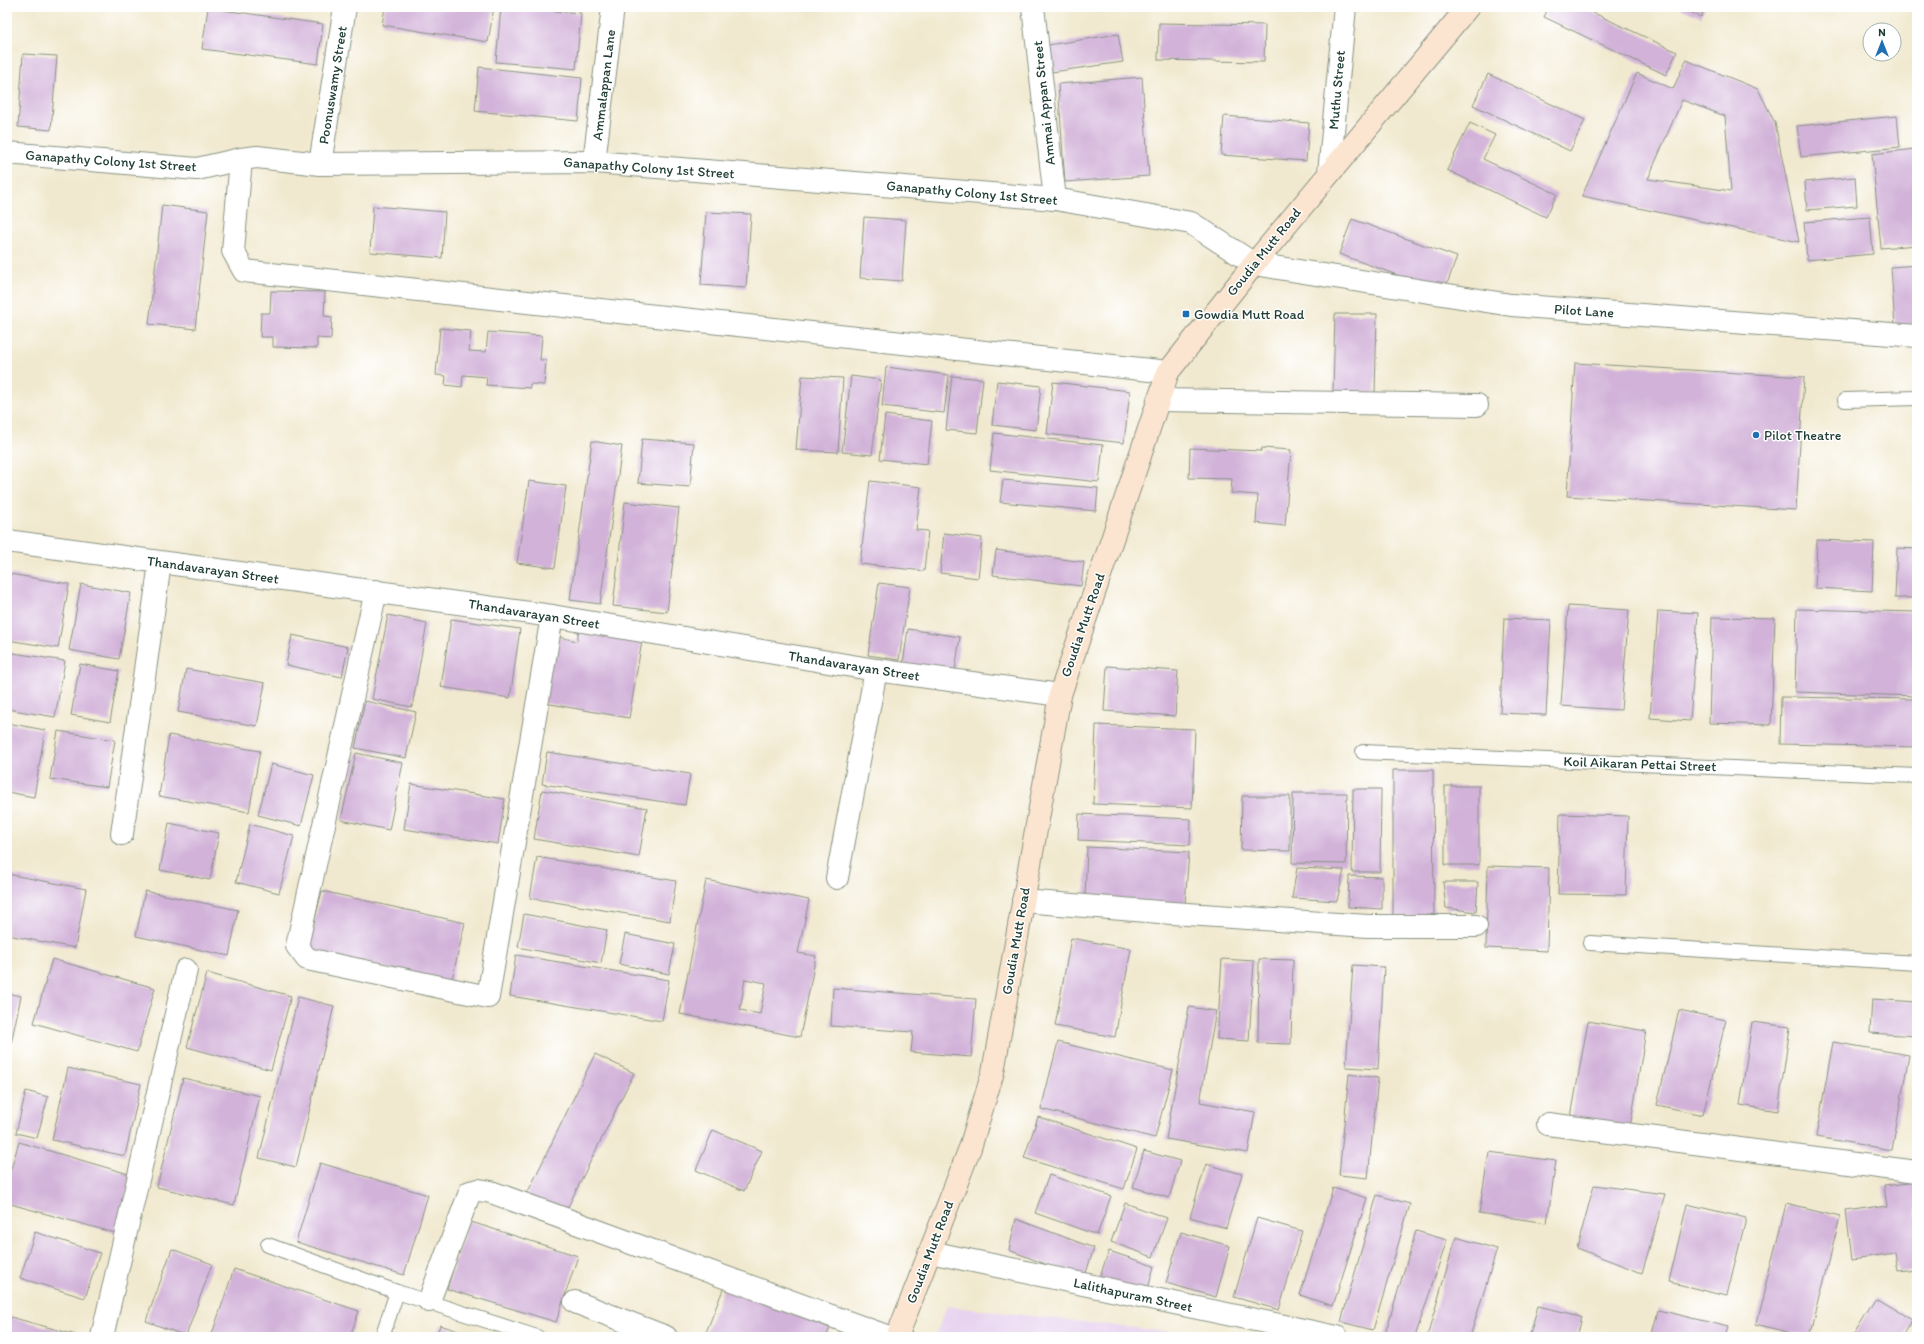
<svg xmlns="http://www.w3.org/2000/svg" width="1924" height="1344" viewBox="0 0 1924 1344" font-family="Itim,sans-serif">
<rect width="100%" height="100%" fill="#fff"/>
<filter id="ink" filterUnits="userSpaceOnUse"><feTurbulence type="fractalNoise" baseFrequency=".025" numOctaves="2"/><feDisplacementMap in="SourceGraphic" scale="8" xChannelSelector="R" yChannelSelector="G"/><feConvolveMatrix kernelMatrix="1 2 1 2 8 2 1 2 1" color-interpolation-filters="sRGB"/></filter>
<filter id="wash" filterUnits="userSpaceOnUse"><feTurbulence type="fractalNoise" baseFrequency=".012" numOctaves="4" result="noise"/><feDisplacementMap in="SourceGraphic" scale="16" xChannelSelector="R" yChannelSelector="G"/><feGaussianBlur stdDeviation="0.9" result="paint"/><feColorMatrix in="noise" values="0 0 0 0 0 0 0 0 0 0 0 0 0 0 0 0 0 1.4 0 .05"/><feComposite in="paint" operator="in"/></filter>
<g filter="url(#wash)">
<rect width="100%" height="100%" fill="#f1e9cf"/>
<polygon fill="#e7d2ef" points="947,1306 1210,1337 935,1337"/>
<g id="blocks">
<g fill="#d2b2d9" fill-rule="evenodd">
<polygon points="385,7 494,7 488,42 382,25"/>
<polygon points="501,7 581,13 576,69 496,62"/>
<polygon points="1549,7 1581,7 1677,52 1666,75 1544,17"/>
<polygon points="1678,7 1705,7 1701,17"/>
<polygon points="208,8 323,24 318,64 202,49"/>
<polygon points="1159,23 1265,25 1264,62 1158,60"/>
<polygon points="1118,34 1123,62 1052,72 1048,45"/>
<polygon points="23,54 57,56 51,130 18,127"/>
<path d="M1686 60 1758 89 1775 123 1799 242 1582 196 1637 73 1673 89ZM1682 100 1725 116 1731 191 1648 179Z"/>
<polygon points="479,67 582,78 578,121 475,111"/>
<polygon points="1488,74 1585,120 1570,151 1473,105"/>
<polygon points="1142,77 1149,176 1065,182 1058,84"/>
<polygon points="1224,116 1309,123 1306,161 1221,155"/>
<polygon points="1897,116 1900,147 1801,157 1797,126"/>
<polygon points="1470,123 1495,135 1483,159 1557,194 1546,217 1447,170"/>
<polygon points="1915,149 1917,167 1917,245 1881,248 1872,154"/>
<polygon points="1855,177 1857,206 1807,210 1805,182"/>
<polygon points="162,205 208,211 195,329 149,324"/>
<polygon points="373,206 445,212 442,258 370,252"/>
<polygon points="706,212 751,214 746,288 701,285"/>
<polygon points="864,217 906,220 902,281 860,278"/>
<polygon points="1870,217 1873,254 1807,260 1804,222"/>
<polygon points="1352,219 1457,257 1444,292 1339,254"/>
<polygon points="1917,265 1917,326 1895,328 1891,267"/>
<polygon points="271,291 325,292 324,316 332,317 331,339 317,338 317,348 273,347 273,337 260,337 261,313 270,313"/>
<polygon points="1335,314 1377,314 1375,393 1333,392"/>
<polygon points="440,328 471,331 469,351 486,352 488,332 542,336 540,360 546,360 544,385 530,384 530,388 486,385 487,377 463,375 462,387 445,385 446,376 436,375"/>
<polygon points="1575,363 1804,377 1796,510 1567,496"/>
<polygon points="886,367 949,375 944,413 882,406"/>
<polygon points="802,376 843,378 838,452 796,450"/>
<polygon points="851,376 881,380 872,455 842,452"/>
<polygon points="952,376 983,379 977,433 946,430"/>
<polygon points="997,381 1041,386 1036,430 992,425"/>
<polygon points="1053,382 1130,391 1124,443 1047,434"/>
<polygon points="885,415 932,421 927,464 880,459"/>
<polygon points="994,433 1103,445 1099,482 990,470"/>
<polygon points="642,439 694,443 690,487 638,483"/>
<polygon points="592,441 622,446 600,604 570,600"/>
<polygon points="1190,448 1261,451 1262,448 1291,450 1285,526 1256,523 1258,495 1231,493 1232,479 1189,478"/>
<polygon points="1003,480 1098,488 1096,511 1000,502"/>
<polygon points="529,481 566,486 555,568 517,563"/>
<polygon points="870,481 921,487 916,530 928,531 924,571 860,564"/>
<polygon points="625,502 679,508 667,612 613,606"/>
<polygon points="944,533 982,538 978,578 940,573"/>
<polygon points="1817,540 1874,542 1872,591 1815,588"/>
<polygon points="1897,548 1917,549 1917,598 1895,598"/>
<polygon points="996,550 1084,562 1081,586 993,575"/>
<polygon points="10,574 69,584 58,648 7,640 7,592"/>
<polygon points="879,583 910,587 899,660 868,655"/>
<polygon points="81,584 131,593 119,659 69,650"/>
<polygon points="1568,606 1629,610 1621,710 1561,706"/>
<polygon points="1797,609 1917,612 1917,696 1795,692"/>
<polygon points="1658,611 1698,613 1690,721 1650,718"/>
<polygon points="388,615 427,623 412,707 372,699"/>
<polygon points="1712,617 1775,618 1771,725 1709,723"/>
<polygon points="1504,618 1551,620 1546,715 1500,713"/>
<polygon points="451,619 520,629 510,698 441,687"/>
<polygon points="580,624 643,635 629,718 539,702 559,637 577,641"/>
<polygon points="908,629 960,637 955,671 903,664"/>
<polygon points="292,635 348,647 342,677 286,665"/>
<polygon points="7,652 65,661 55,717 7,709"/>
<polygon points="80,664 119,671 110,722 71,715"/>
<polygon points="1107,666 1178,671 1175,716 1104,711"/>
<polygon points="186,669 265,683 257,726 178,712"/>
<polygon points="1781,697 1917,699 1917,747 1780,744"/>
<polygon points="365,701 416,712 406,758 355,748"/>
<polygon points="7,723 45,730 34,797 7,792"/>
<polygon points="1096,725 1195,729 1192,808 1093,804"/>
<polygon points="58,731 115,740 107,787 50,779"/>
<polygon points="169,735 260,751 249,812 159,796"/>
<polygon points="547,752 690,774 685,805 542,784"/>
<polygon points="356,753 403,763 389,830 341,820"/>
<polygon points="271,764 314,775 301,826 258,815"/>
<polygon points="1393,770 1433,770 1434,917 1393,917"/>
<polygon points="411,784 505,799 498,844 404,829"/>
<rect x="1445" y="786" width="34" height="79"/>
<polygon points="1353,789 1381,789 1380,872 1352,872"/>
<polygon points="542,790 647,808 639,857 534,839"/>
<polygon points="1293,793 1347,793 1346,864 1292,863"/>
<polygon points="1242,796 1290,796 1290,851 1241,850"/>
<polygon points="1079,814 1191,819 1190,845 1078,840"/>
<polygon points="1560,814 1628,816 1626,895 1558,894"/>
<polygon points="169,823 219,833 210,880 160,870"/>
<polygon points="250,824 294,836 279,893 236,882"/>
<polygon points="1087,847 1189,852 1185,904 1085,899"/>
<polygon points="537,857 676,881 670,921 530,898"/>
<polygon points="1488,866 1549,868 1547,951 1486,948"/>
<polygon points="1297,868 1344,870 1337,901 1292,898"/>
<polygon points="7,874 86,889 75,948 7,935"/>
<polygon points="1349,876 1382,877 1382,909 1348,907"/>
<path d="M706 880 809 900 798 953 816 956 800 1037 680 1014ZM745 979 766 983 760 1014 740 1010Z"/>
<polygon points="1443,882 1478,882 1476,912 1446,908"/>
<polygon points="145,891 238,910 229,956 136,936"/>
<polygon points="322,891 465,923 451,983 307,951"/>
<polygon points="524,914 607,930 601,963 518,947"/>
<polygon points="625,934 675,944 669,974 619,964"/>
<polygon points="1071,938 1131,949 1115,1037 1055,1026"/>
<polygon points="516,955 669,980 662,1021 510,996"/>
<polygon points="52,959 155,988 137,1052 34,1023"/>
<polygon points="1222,959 1254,961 1249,1041 1217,1039"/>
<polygon points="1259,959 1293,960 1291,1044 1258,1043"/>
<polygon points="1353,965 1384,967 1378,1069 1346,1067"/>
<polygon points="207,973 291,996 271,1070 187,1047"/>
<polygon points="833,988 976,999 971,1057 911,1052 913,1032 831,1026"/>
<polygon points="7,993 21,996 8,1058 7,1057"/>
<polygon points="298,997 334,1006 296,1167 259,1158"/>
<polygon points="1872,999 1917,1002 1917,1036 1870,1033"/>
<polygon points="1189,1007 1216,1011 1200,1102 1255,1112 1248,1153 1166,1139"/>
<polygon points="1679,1010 1726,1020 1703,1115 1657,1105"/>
<polygon points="1588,1021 1646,1031 1630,1127 1571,1117"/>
<polygon points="1752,1022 1790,1027 1778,1111 1740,1105"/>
<polygon points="1058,1042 1173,1070 1155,1138 1041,1109"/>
<polygon points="1833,1042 1909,1055 1892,1150 1816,1137"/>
<polygon points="595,1054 634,1073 564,1215 526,1196"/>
<polygon points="68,1068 141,1084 125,1156 52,1140"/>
<polygon points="1349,1074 1378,1078 1368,1178 1339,1175"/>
<polygon points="183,1078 260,1096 234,1205 157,1187"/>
<polygon points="26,1091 48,1097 37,1138 16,1133"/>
<polygon points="1038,1117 1137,1149 1124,1189 1024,1158"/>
<polygon points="713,1130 762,1151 744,1191 696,1170"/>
<polygon points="19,1142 132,1175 115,1233 7,1203 7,1182"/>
<polygon points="1144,1151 1180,1161 1169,1198 1133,1187"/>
<polygon points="1489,1152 1556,1161 1547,1223 1479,1213"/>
<polygon points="320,1163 428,1195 404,1275 296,1242"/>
<polygon points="1206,1164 1242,1174 1226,1228 1190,1217"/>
<polygon points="1049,1175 1111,1196 1097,1235 1035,1213"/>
<polygon points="1917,1182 1917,1270 1898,1272 1895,1253 1852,1259 1846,1211 1887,1205 1884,1186"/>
<polygon points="1594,1185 1665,1194 1642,1273 1577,1248"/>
<polygon points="1333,1188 1367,1198 1333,1306 1300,1295"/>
<polygon points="1377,1195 1410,1204 1373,1330 1341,1322"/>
<polygon points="1125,1203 1167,1218 1153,1257 1111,1242"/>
<polygon points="1687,1204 1746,1218 1727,1296 1669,1282"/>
<polygon points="1786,1204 1840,1217 1810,1337 1756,1324"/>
<polygon points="1257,1218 1302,1231 1279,1310 1234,1297"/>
<polygon points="1016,1219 1094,1248 1084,1279 1009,1250"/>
<polygon points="468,1221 578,1256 556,1322 447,1289"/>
<polygon points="1416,1231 1447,1240 1415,1337 1395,1337 1385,1334"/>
<polygon points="35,1232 100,1253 85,1298 20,1278"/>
<polygon points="1181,1232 1230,1246 1216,1297 1166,1283"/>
<polygon points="1456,1237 1497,1249 1470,1337 1427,1337"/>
<polygon points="172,1249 212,1264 186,1336 146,1321"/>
<polygon points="1109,1251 1154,1266 1147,1293 1098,1281"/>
<polygon points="234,1269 359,1311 350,1337 211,1337"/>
<polygon points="724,1287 830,1328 826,1337 710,1337 705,1335"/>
<polygon points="1876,1298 1913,1320 1903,1337 1852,1337"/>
<polygon points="1538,1306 1581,1316 1576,1337 1529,1337"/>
<polygon points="1658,1310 1729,1327 1726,1337 1651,1337"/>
<polygon points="7,1316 76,1335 76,1337 7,1337"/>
<polygon points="440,1325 476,1337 436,1337"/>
</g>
</g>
</g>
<g filter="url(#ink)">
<use href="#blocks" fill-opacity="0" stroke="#889382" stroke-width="1"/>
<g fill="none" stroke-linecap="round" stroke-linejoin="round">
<g stroke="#889382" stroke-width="16">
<g id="lane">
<polyline points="1845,400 1917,398"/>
<polyline points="1363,752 1917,776"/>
<polyline points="1590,943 1917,963"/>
<polyline points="268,1245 397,1292 537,1337"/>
<polyline points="382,1337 397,1292"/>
</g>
</g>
<g stroke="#889382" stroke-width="24">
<g id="street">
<polyline points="1033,7 1055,199"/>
<polyline points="7,153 197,169 241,159 257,157 320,164 594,162 1055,199 1191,223 1254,264 1511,305 1917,336"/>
<polyline points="241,159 233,251 244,271 1168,372"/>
<polyline points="594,162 613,7"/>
<polyline points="320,164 345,7"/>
<polyline points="1329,173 1345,7"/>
<polyline points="1158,400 1477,405"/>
<polyline points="7,541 552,616 876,670 1060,695"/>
<polyline points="376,591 297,946 307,959 488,997 552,616"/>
<polyline points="122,834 160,563"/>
<polyline points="837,878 876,670"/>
<polyline points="1023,901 1172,913 1368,926 1476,926"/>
<polyline points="1548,1124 1917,1172"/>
<polyline points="930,1252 1337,1337"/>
<polyline points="429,1301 470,1192 479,1190 491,1192 889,1337"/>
<polyline points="575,1302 666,1337"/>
<polyline points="102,1337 186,970"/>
</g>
</g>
<g stroke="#889382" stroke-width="24">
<polyline id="secondary" points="897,1337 970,1148 993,1072 1060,695 1168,372 1254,264 1468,7"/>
</g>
<use href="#lane" stroke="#fff" stroke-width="14"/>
<use href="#street" stroke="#fff" stroke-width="22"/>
<use href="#secondary" stroke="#fce5d0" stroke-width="22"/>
</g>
</g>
<g fill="#1f6fb2" stroke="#fff" stroke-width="1.5">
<rect x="1182" y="310" width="8" height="8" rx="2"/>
<circle cx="1756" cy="435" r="4"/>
</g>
<g text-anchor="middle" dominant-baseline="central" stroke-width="3" stroke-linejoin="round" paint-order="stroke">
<g font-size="14" fill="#1f3d34" stroke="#fff">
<text transform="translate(333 85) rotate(-81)">Poonuswamy Street</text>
<text transform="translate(604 85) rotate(-83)">Ammalappan Lane</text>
<text transform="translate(1337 90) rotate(-85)">Muthu Street</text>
<text transform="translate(1044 103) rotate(-96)">Ammai Appan Street</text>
<text transform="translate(111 161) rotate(4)">Ganapathy Colony 1st Street</text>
<text transform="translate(649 168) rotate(4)">Ganapathy Colony 1st Street</text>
<text transform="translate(972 193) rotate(5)">Ganapathy Colony 1st Street</text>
<text transform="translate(1264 252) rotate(-51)">Goudia Mutt Road</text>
<text transform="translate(1584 311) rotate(4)">Pilot Lane</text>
<text transform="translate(213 570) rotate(8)">Thandavarayan Street</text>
<text transform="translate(534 614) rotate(9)">Thandavarayan Street</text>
<text transform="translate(1083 625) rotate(-71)">Goudia Mutt Road</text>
<text transform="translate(854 666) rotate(9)">Thandavarayan Street</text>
<text transform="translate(1640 764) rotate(2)">Koil Aikaran Pettai Street</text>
<text transform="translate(1016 941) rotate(-80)">Goudia Mutt Road</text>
<text transform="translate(930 1252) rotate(-69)">Goudia Mutt Road</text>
<text transform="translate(1133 1295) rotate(12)">Lalithapuram Street</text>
</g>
<g font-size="14" fill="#1f3d34" stroke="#fff" text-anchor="start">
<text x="1194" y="314">Gowdia Mutt Road</text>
<text x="1764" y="435">Pilot Theatre</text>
</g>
</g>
<rect width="1924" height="1344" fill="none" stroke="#fff" stroke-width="24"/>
<g transform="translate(1882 42)"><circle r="19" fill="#ffffff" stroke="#a5b1ae"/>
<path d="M0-3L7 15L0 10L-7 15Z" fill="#1f6fb2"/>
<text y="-6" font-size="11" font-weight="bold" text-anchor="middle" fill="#1f3d34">N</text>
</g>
</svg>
